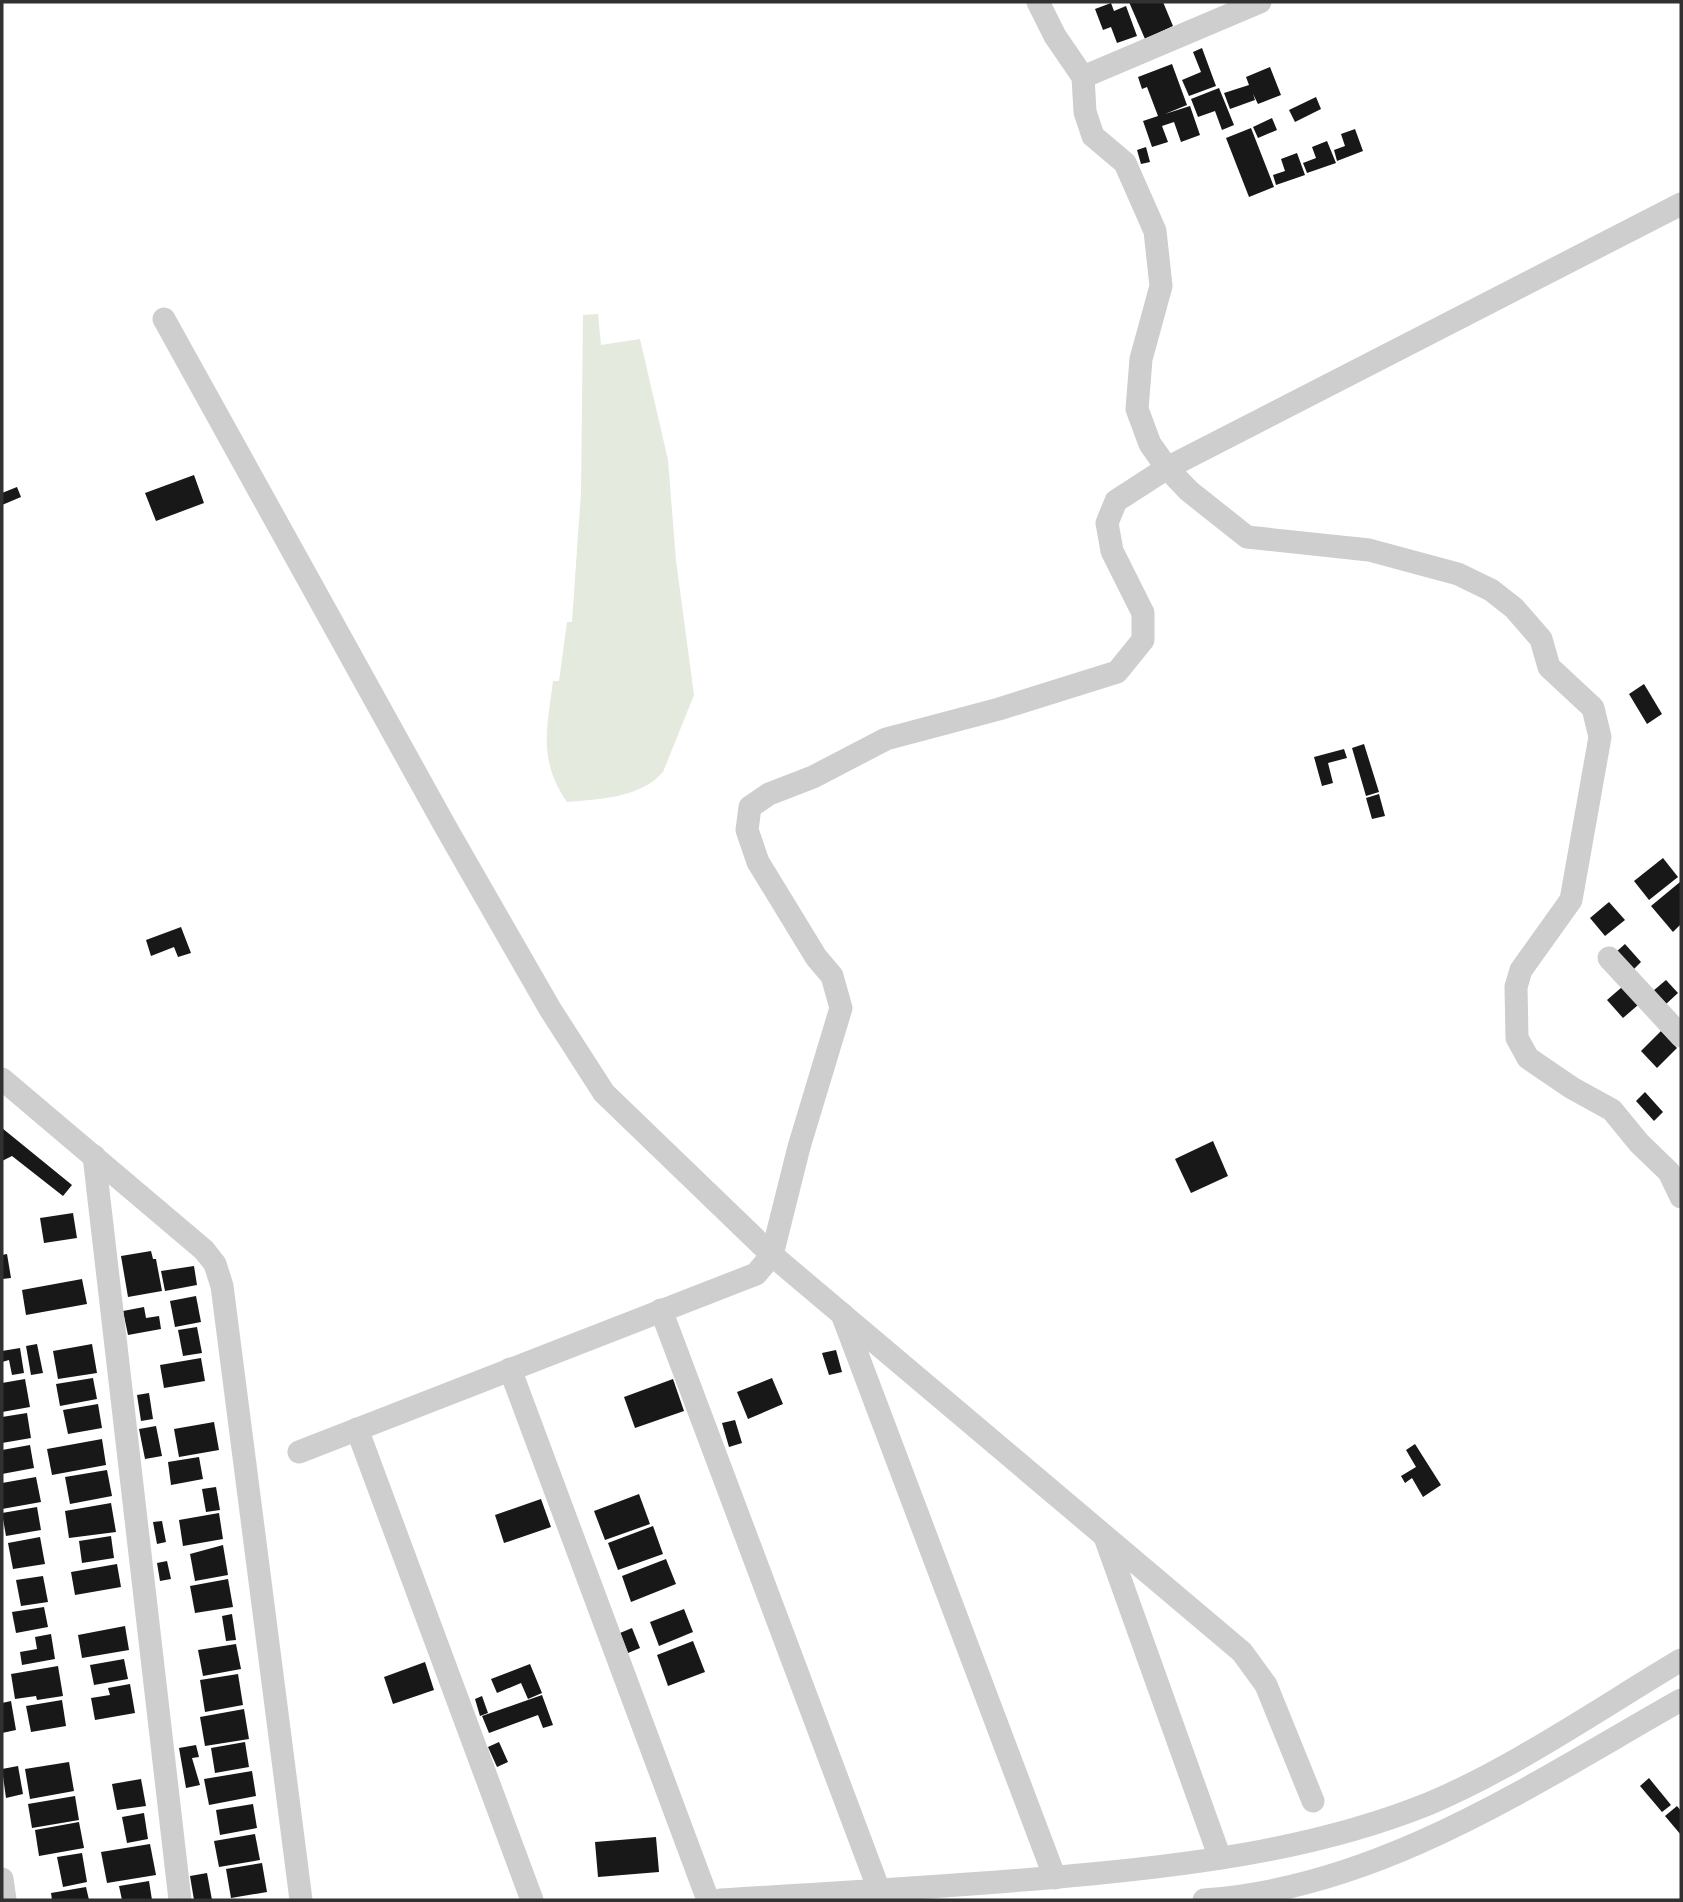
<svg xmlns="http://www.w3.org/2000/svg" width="1683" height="1902" viewBox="0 0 1683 1902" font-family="Quicksand,sans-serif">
<rect width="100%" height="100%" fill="#fff"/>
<path fill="#e4eadd" d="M598 314 601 345 640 339 668 460 676 561 694 695 663 772C640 798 600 799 567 802 538 760 547 729 553 681H559L567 622H572L581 492 583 315Z"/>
<g fill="#181818">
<polygon points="1129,2 1163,2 1173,26 1145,39"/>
<polygon points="1111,3 1114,11 1126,6 1137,36 1117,43 1111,27 1103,30 1095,9"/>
<polygon points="1202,48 1216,86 1189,96 1182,80 1201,72 1193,52"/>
<polygon points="1172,64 1187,105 1165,114 1190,106 1200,135 1181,142 1174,122 1162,126 1168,142 1152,147 1143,121 1158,116 1147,87 1142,89 1138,77"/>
<polygon points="1270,67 1281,95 1258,104 1253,94 1255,100 1230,109 1224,93 1249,85 1246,77"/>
<polygon points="1219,88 1234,125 1222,130 1215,111 1198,117 1191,99"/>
<polygon points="1316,97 1321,109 1295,122 1289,110"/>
<polygon points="1272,118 1277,130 1258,138 1253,127"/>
<polygon points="1251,128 1274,187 1249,197 1226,138"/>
<polygon points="1355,129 1363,151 1337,161 1334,150 1345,146 1341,134"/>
<polygon points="1327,141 1336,163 1307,173 1303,163 1316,158 1312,147"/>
<polygon points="1146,147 1150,162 1141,164 1137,150"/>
<polygon points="1297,153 1305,175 1276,185 1273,175 1285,171 1281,159"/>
<polygon points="194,475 204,503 156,521 145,493"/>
<polygon points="17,487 21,497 2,505 2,493"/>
<polygon points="1644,684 1662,714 1647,724 1629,694"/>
<polygon points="1364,744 1379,792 1366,796 1352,748"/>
<polygon points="1344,749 1347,758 1328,763 1333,783 1322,786 1314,757"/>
<polygon points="1379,794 1385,816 1372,819 1366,798"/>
<polygon points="1663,858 1678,877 1649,900 1634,881"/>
<polygon points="1680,882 1681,924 1673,932 1651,906"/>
<polygon points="1609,902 1625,920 1605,936 1590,918"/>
<polygon points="181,927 191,953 178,957 174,947 151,956 146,940"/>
<polygon points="1625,944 1641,962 1633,970 1616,952"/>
<polygon points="1666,980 1678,993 1665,1005 1653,991"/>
<polygon points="1622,987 1638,1005 1623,1018 1607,1000"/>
<polygon points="1661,1031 1677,1048 1657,1068 1641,1051"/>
<polygon points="1645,1092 1663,1112 1654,1121 1636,1101"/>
<polygon points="2,1128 72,1185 63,1196 12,1156 2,1161"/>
<polygon points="1213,1141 1228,1176 1191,1193 1175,1159"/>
<polygon points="73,1213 77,1238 44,1243 40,1218"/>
<polygon points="151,1251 153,1259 156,1259 162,1291 128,1297 121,1256"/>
<polygon points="7,1254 11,1278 2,1279 2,1255"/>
<polygon points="194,1266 197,1285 165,1291 161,1271"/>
<polygon points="82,1279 87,1304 26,1315 22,1290"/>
<polygon points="196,1296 201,1322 175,1327 170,1301"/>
<polygon points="144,1307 146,1318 159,1316 161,1329 128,1335 123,1311"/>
<polygon points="197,1327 202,1353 183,1356 178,1330"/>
<polygon points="37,1344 43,1373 31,1375 26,1346"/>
<polygon points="92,1344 97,1373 58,1379 53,1351"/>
<polygon points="20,1348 24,1373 12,1375 9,1360 2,1362 2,1351"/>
<polygon points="836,1350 842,1372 829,1375 822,1353"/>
<polygon points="201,1358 205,1381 164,1388 160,1365"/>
<polygon points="93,1378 97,1399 60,1406 56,1384"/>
<polygon points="772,1378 783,1404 748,1419 737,1392"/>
<polygon points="25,1379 30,1407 2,1412 2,1383"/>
<polygon points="673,1379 684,1411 635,1428 624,1397"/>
<polygon points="149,1393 153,1419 141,1421 137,1395"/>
<polygon points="98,1404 102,1428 68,1434 63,1410"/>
<polygon points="27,1413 31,1438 2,1443 2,1417"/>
<polygon points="735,1420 742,1443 729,1447 722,1423"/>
<polygon points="214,1422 219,1450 179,1457 174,1429"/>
<polygon points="156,1426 162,1456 145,1459 139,1429"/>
<polygon points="102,1439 106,1465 52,1475 47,1449"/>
<polygon points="1415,1444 1441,1485 1423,1497 1412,1478 1405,1483 1401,1476 1416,1467 1406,1450"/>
<polygon points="30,1445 34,1468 2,1474 2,1450"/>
<polygon points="199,1457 203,1479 171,1485 168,1462"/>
<polygon points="107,1470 112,1496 70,1504 65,1477"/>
<polygon points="36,1477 41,1502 2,1509 2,1483"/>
<polygon points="216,1487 220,1510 206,1512 202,1489"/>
<polygon points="639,1494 650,1524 605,1540 594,1511"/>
<polygon points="541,1499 551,1527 504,1543 495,1515"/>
<polygon points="111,1503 116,1532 69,1538 65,1511"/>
<polygon points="37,1507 41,1530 6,1536 2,1513"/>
<polygon points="219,1513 223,1539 183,1546 179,1520"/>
<polygon points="162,1521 166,1542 157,1544 153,1522"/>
<polygon points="653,1526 663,1554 618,1570 608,1543"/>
<polygon points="111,1536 114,1558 82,1563 79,1541"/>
<polygon points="40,1537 45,1564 13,1569 8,1543"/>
<polygon points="223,1545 228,1575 195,1581 190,1554"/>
<polygon points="666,1559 676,1584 631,1602 622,1576"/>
<polygon points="167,1561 171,1579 160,1581 157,1563"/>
<polygon points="117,1564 121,1587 75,1595 71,1572"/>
<polygon points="43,1576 48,1602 21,1606 16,1580"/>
<polygon points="228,1579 233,1607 195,1613 190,1586"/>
<polygon points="44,1607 48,1627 16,1633 12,1612"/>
<polygon points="684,1609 693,1632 659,1646 650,1622"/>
<polygon points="232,1614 236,1640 226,1641 222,1616"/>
<polygon points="125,1626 129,1650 82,1658 78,1635"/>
<polygon points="632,1628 640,1648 628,1653 620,1633"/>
<polygon points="51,1634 55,1659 22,1665 20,1652 37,1649 35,1637"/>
<polygon points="693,1641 705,1672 668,1686 657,1655"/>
<polygon points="236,1644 241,1669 203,1676 198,1650"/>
<polygon points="124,1659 128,1679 94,1685 90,1665"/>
<polygon points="425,1662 434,1690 393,1704 384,1677"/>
<polygon points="530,1664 542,1693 528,1699 521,1683 497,1693 491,1679"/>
<polygon points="58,1666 63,1696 37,1700 36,1696 15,1699 11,1674"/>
<polygon points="238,1674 243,1705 205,1712 200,1680"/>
<polygon points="130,1684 135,1713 95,1720 91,1698 110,1695 108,1688"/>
<polygon points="542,1695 553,1725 543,1728 538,1715 489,1733 482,1716"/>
<polygon points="482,1696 488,1713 480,1716 475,1699"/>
<polygon points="62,1700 66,1726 31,1732 26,1706"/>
<polygon points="11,1701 16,1730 2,1733 2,1703"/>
<polygon points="244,1709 249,1739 205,1746 200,1717"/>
<polygon points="245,1742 249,1767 215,1773 211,1748"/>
<polygon points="499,1742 508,1762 497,1767 488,1747"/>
<polygon points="196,1745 199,1757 192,1758 200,1785 186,1788 179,1748"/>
<polygon points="69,1762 74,1791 30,1799 25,1769"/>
<polygon points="18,1766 23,1794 6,1798 2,1769"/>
<polygon points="252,1771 256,1796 209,1805 204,1779"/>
<polygon points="1649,1778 1671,1805 1662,1812 1640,1786"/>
<polygon points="141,1779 146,1806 117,1810 112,1784"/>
<polygon points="75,1796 79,1820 32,1828 28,1804"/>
<polygon points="253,1804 257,1828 220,1835 216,1810"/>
<polygon points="1677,1806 1681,1811 1681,1835 1665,1816"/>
<polygon points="144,1813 148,1839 127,1843 122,1817"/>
<polygon points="79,1822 84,1848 39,1856 35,1830"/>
<polygon points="255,1834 260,1860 219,1867 214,1841"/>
<polygon points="656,1837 659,1872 598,1877 595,1842"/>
<polygon points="150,1844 156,1875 107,1883 101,1852"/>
<polygon points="82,1853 87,1882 63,1887 57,1857"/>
<polygon points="262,1863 267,1892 231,1898 226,1869"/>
<polygon points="207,1873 212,1900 194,1900 190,1876"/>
<polygon points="149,1881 152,1900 122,1900 119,1886"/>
<polygon points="86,1887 89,1900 52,1900 51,1893"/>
</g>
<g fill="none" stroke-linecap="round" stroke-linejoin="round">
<g stroke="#cecece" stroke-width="23">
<polyline points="1038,2 1055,36 1083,77 1085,112 1093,136 1125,163 1155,231 1161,286 1141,359 1137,409 1150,444 1167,468 1189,491 1247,537 1369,550 1458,574 1491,590 1514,608 1541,639 1549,667 1593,708 1600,737 1571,900 1521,970 1516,987 1517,1038 1528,1058 1572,1088 1612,1110 1639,1143 1669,1172 1681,1197"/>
<polyline points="1083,77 1260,2"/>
<polyline points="164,319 445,826 550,1009 604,1093 772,1255 1242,1652 1266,1685 1313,1801"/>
<polyline points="1609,958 1681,1036"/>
<polyline points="2,1079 204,1250 215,1264 222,1286 301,1900"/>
<polyline points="94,1156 180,1900"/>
<polyline points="661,1310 879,1890"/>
<polyline points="842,1314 1055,1878"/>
<polyline points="510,1369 708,1900"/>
<polyline points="357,1429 532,1900"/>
<polyline points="299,1452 756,1274 772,1255 799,1147 841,1008 832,976 816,957 758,862 747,830 750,807 769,794 813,777 886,739 999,709 1117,672 1143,640 1143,613 1112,551 1107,523 1116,501 1167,468 1681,204"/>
<polyline points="1105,1537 1220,1858"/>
<polyline points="2,1879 5,1900"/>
<path d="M721 1900C845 1892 968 1886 1091 1874 1205 1863 1321 1847 1428 1804 1512 1769 1602 1707 1681 1660"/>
<path d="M1204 1900C1380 1888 1532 1784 1681 1700"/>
</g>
</g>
<rect width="1683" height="1902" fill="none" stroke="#313131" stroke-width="7"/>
</svg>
